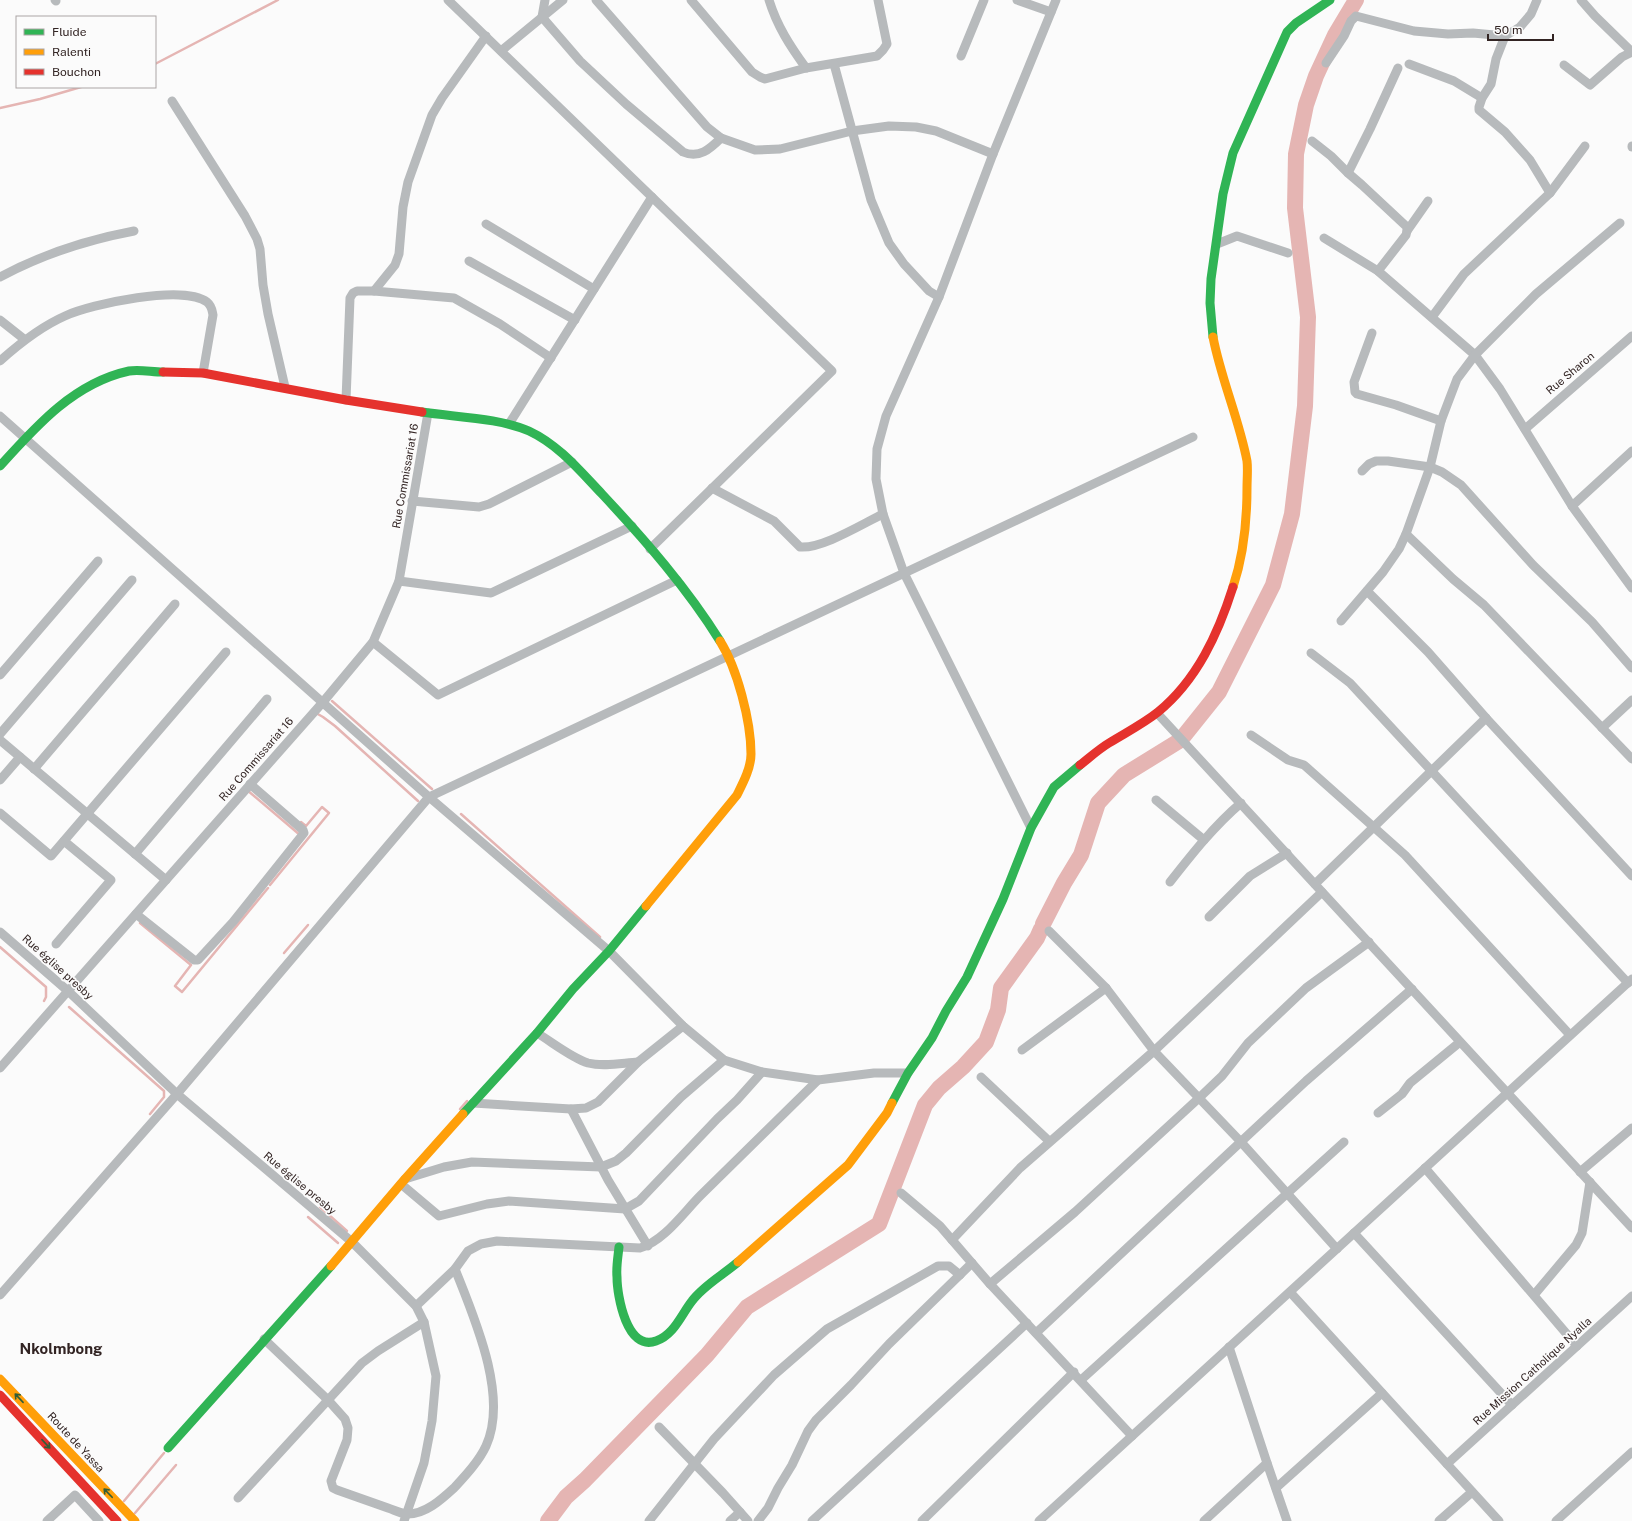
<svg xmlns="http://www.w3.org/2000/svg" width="1632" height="1521" viewBox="0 0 1632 1521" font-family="'Public Sans',sans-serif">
<rect width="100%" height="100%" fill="#fbfbfb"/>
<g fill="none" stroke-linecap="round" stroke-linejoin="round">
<g stroke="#e5b5b3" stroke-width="2.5">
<polyline points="155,64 278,0"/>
<polyline points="0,108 40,99 81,87"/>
<polyline points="332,701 432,789"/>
<polyline points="316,713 323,717 335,726 418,801"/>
<polyline points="247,790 300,835"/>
<polyline points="461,814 600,937"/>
<polyline points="270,885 329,813 322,807 306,826 301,822"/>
<polyline points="140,923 191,965 175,986 182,992 268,888"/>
<polyline points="0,947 46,987 46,997 44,1001"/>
<polyline points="284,953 308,925"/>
<polyline points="69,1007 164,1091 164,1097 150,1114"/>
<polyline points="460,1109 467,1101"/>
<polyline points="320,1207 347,1231"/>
<polyline points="308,1217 338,1243"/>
<polyline points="124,1501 164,1453"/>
<polyline points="135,1513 176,1465"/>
</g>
<g stroke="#e5b5b3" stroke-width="16">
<polyline points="1183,737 1219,692 1273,585 1292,514 1305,406 1308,317 1295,208 1296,154 1306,105 1316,76 1335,35 1356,0"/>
<polyline points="1043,924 1064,883 1081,855 1098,803 1124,775 1179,741"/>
<polyline points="548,1521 566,1497 585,1480 707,1355 747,1307 879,1224 925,1105 939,1088 963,1067 986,1042 998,1010 1001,988 1037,938 1041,929"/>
</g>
<g stroke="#b7babc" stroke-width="9">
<polyline points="55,0 56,1"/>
<polyline points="448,0 832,371 650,549"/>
<path d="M545 0 542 17 580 61 626 104 683 152C699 159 710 149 721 138"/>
<polyline points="596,0 707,127 721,138 755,150 780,149 852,131 889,126 916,127 936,131 993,154"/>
<polyline points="691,0 752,72 760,77 765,79 806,68 877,56 883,50 887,44 878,0"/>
<path d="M769 0C777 26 790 46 806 68"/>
<polyline points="1017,0 1051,12"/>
<polyline points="1581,0 1595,16 1632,52"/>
<polyline points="501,51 563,0"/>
<polyline points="961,56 984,0"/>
<polyline points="1326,63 1344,36 1351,21 1356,16 1414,31 1448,34 1473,33 1505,36 1520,27 1531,14 1537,0"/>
<polyline points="834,64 871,200 889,243 904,264 929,291 939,297"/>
<polyline points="1409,64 1454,81 1482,98"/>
<polyline points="1564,65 1590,85 1622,57 1632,52"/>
<polyline points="172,101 245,216 257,239 260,249 263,285 268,314 285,387"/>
<polyline points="1312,141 1331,156 1348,173 1362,185 1407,227 1407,231 1406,235 1378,271"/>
<polyline points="1632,146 1632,147"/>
<polyline points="1348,173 1370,129 1398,68"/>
<polyline points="1550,193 1585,146"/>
<polyline points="486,224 594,289"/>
<polyline points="1407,231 1428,201"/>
<polyline points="1324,238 1378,271 1475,355 1500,389 1572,506 1632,588"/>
<polyline points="1217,244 1237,236 1288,253"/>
<polyline points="469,261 575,320"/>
<path d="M0 277C43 254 86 240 134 231"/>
<polyline points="374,291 395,265 399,254 403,207 408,182 432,115 442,98 486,36"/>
<polyline points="1432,317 1464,274 1550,193 1530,160 1505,132 1479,110 1479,107 1482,98 1491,84 1496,59 1505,36"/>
<polyline points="0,320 24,339"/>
<polyline points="1372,333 1354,382 1355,392 1357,394 1396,405 1441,421"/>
<path d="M0 361C20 343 40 327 65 316 91 304 184 284 207 302 212 306 212 310 213 315L203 373"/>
<polyline points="346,400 350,298 353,293 357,291 374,291 454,298 500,324 551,358"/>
<polyline points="0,416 429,797 609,951 683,1026 724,1060 762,1072 818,1080 874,1073 908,1073"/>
<polyline points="509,424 652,197"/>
<polyline points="1525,429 1632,336"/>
<polyline points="1362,471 1369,464 1376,461 1388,461 1430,467 1442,472 1461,485 1533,565 1592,622 1632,668"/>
<path d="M712 488 774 521 800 547C822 549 862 524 883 514"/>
<polyline points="412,501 479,507 489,504 572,462"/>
<polyline points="1572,506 1632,451"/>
<polyline points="1406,534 1453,579 1484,605 1632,759"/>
<polyline points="399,581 491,593 632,526"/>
<polyline points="1367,591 1428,652 1486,718 1632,876"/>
<polyline points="1341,621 1383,572 1399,549 1406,534 1430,467 1441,421 1457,379 1475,355 1536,294 1620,223"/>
<polyline points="373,642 438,695 677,580"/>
<polyline points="1311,653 1350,683 1628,983"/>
<polyline points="0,675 98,561"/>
<polyline points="1157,713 1632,1228"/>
<polyline points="1602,728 1632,700"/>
<polyline points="0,734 132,580"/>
<polyline points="1251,735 1288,760 1304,765 1405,855 1570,1035"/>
<polyline points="0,740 166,880"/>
<polyline points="34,769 175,604"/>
<polyline points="0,780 20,757"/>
<polyline points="1156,800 1204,840"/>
<polyline points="0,813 51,856 226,652"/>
<polyline points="1031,828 904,573 883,514 876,479 877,449 886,416 939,297 993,154 1056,0"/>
<polyline points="135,854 267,699"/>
<path d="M1170 882C1192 854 1214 826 1241 803"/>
<polyline points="1315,884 1486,718"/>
<polyline points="136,914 194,960 198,960 233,922 304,833 303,830 250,784"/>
<polyline points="1209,917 1250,876 1287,853"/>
<polyline points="1049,931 1106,988 1154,1051 1241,1142 1337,1249"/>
<polyline points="0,932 68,991 177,1094 352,1242 416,1306 424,1322 436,1376 432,1421 424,1463 404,1521"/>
<polyline points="56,944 111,880 64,841"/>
<path d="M537 1033C552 1042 572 1058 588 1063 604 1067 622 1063 638 1062"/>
<polyline points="1022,1050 1106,988"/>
<polyline points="0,1068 323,702 373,642 399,581 428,413"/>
<polyline points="981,1077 1049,1141"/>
<polyline points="473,1103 571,1109 586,1108 598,1102 638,1062 683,1026"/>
<polyline points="571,1109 608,1180 648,1246"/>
<polyline points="1378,1113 1402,1094 1410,1083 1460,1042"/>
<polyline points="1425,1168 1577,1346"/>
<polyline points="1580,1172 1632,1128"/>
<polyline points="405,1179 444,1167 472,1162 601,1167 616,1161 626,1153 681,1097 724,1060"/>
<polyline points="401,1184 439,1216 487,1204 509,1201 625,1209 639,1201 717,1119 737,1100 762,1072"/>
<polyline points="901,1193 940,1226 990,1284 1132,1436"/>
<polyline points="1354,1233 1512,1405"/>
<polyline points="952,1240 1020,1168 1154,1051 1322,892"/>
<polyline points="990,1284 1075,1212 1199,1098 1222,1076 1248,1043 1306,988 1369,942"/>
<polyline points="1290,1292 1499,1521"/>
<polyline points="0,1295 177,1094 429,797 1193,437"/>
<polyline points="1534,1295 1576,1245 1582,1233 1590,1182"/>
<path d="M416 1306 455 1269 468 1251 481 1244 497 1241 640 1248C664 1241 683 1213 701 1195 740 1157 779 1118 818 1080"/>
<polyline points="1036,1333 1306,1081 1412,989"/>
<path d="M264 1339 328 1400 345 1419 348 1428 347 1440 331 1481 333 1488 337 1490C354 1496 371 1502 388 1508 394 1510 400 1513 406 1514 425 1515 442 1499 455 1487 466 1475 479 1461 486 1446 509 1396 474 1317 455 1269"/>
<polyline points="1229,1347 1267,1463 1287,1521"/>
<polyline points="1081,1380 1344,1142"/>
<polyline points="659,1427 723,1493 748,1521"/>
<polyline points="1447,1464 1632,1296"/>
<polyline points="1276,1488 1382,1393"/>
<polyline points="238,1498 362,1363 378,1351 424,1322"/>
<polyline points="47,1521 75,1495 99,1521"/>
<polyline points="649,1521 714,1439 774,1375 827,1329 938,1266 949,1266 960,1275"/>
<polyline points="730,1521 740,1512"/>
<polyline points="758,1521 768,1508 778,1488 792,1465 808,1431 816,1420 851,1385 889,1344 972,1263"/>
<polyline points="812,1521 1027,1323"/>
<polyline points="922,1521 1074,1372"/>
<polyline points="1039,1521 1632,979"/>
<polyline points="1204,1521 1267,1463"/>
<polyline points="1439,1521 1472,1492"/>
<polyline points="1556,1521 1632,1452"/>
</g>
<g stroke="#30b455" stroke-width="9">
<polyline points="1213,337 1210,303 1211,279 1223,194 1233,153 1287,32 1296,23 1330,0"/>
<path d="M422 412C454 417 500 418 529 431 559 445 580 471 602 494 645 540 687 588 720 641"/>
<path d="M0 466C36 426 74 383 129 371 139 369 152 372 163 372"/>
<polyline points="892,1103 908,1073 932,1038 946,1011 967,977 1003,899 1031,828 1054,787 1080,765"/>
<polyline points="463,1114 537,1033 573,989 609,951 646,906"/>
<path d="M619 1247C618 1257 616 1267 617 1277 617 1296 627 1352 656 1341 674 1335 681 1315 692 1301 704 1285 723 1275 738 1262"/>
<polyline points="168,1448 331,1266"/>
</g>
<g stroke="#ff9f0a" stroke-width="9">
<path d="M1213 337C1221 379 1239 419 1247 461 1248 469 1247 479 1247 488 1247 523 1244 554 1233 587"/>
<path d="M646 906 737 795C743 783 751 768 751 754 751 721 737 668 720 641"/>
<polyline points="738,1262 848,1165 887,1113 892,1103"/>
<polyline points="331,1266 405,1179 463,1114"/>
<polyline points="0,1379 135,1521"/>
</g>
<g stroke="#e5322d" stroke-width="9">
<polyline points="163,372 203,373 346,400 422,412"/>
<path d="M1080 765C1089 758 1099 749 1109 743 1125 733 1143 724 1158 712 1197 680 1218 634 1233 587"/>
<polyline points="0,1395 117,1521"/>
</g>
</g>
<defs><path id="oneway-shaft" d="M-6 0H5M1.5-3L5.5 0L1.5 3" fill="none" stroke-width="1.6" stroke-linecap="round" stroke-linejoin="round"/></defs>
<g stroke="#315e37">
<use href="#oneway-shaft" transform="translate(19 1398) rotate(-133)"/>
<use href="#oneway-shaft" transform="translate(46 1444) rotate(47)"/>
<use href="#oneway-shaft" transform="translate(108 1493) rotate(-134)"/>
</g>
<g text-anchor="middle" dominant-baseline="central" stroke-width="3.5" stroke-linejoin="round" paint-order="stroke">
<g font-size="11" fill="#322423" stroke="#fbfbfb">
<text transform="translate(1570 373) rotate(-40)">Rue Sharon</text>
<text transform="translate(405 476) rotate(-80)">Rue Commissariat 16</text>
<text transform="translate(256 759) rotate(-49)">Rue Commissariat 16</text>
<text transform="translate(58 967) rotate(42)">Rue église presby</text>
<text transform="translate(300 1183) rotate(40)">Rue église presby</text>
<text transform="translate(1532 1371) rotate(-42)">Rue Mission Catholique Nyalla</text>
<text transform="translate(76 1442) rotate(47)">Route de Yassa</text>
</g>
<g font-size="15" font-weight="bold" fill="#322423" stroke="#fbfbfb">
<text x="61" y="1348">Nkolmbong</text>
</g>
</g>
<rect x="16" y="16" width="140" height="72" fill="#fbfbfb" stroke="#aba5a5"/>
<rect x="24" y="29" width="20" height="6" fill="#30b455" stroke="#aba5a5"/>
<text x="52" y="36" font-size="12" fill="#322423">Fluide</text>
<rect x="24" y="49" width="20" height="6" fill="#ff9f0a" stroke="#aba5a5"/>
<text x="52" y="56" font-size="12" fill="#322423">Ralenti</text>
<rect x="24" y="69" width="20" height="6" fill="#e5322d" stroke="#aba5a5"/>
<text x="52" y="76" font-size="12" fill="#322423">Bouchon</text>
<path d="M1488 34v6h65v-6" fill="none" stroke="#322423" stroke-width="2"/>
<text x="1494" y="34" font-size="12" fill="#322423" stroke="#fbfbfb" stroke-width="3" paint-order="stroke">50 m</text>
</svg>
